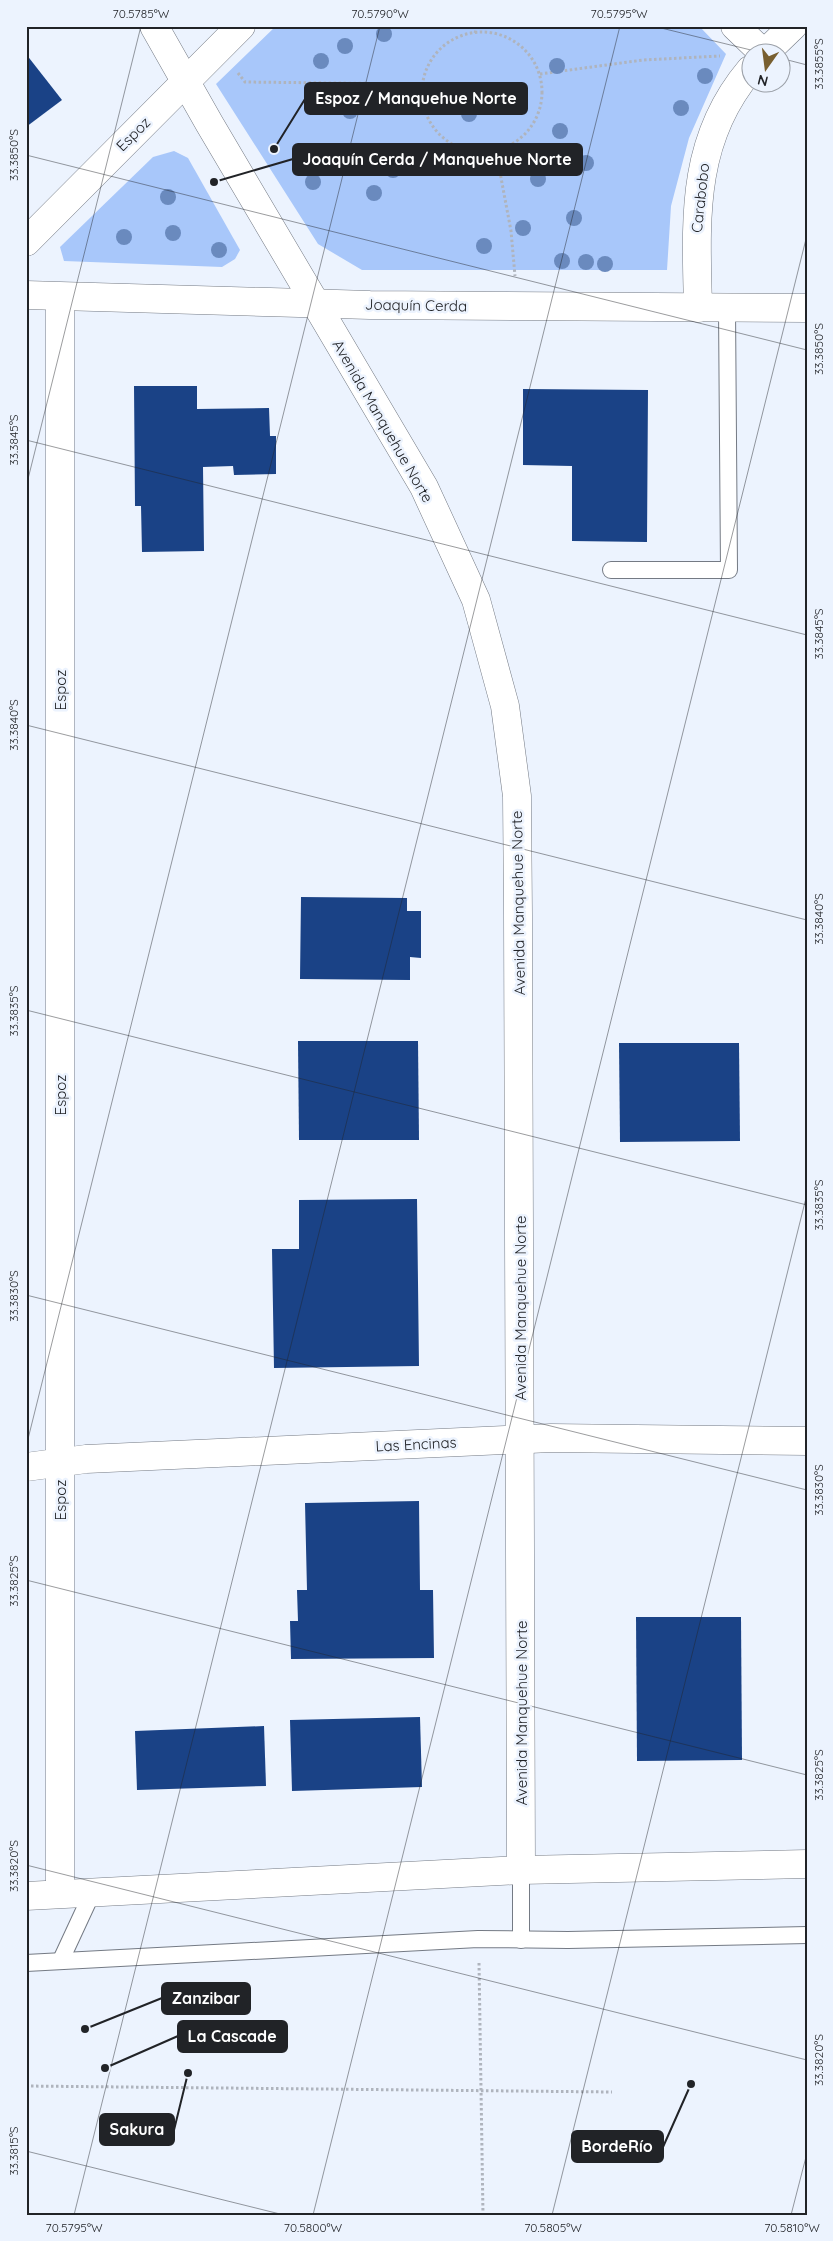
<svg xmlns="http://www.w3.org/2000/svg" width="833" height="2241" viewBox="0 0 833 2241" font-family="Quicksand,sans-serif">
<rect width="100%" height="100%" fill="#ecf3fe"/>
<g fill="#a8c7fa">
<polygon points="276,26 699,26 726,54 689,138 671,206 667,270 362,270 318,244 216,84"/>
<polygon points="174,151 188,158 240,250 235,259 222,267 64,261 60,247 153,157"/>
</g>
<g fill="#1a4286">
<polygon points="26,54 62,100 26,127"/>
<polygon points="134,386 197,386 197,409 269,408 270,436 276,436 276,474 234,475 233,466 203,467 204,551 142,552 141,506 135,506"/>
<polygon points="523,389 648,390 647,542 572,541 572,466 523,465"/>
<polygon points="301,897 407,898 407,911 421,911 421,958 410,957 410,980 300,979"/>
<polygon points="298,1041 418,1041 419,1140 299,1140"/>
<polygon points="619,1043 739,1043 740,1141 620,1142"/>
<polygon points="417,1199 419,1366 274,1368 272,1249 299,1249 299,1200"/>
<polygon points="419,1501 420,1590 433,1590 434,1658 291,1659 290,1621 298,1621 297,1590 307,1590 305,1503"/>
<polygon points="636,1617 741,1617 742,1760 637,1761"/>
<polygon points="420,1717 422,1787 292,1791 290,1720"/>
<polygon points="264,1726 266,1786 137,1790 135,1731"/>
</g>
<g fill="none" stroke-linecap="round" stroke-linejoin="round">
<g stroke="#747a84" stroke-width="18">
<g id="lane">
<polyline points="611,570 729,570 727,308"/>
<polyline points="521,1870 521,1940"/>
<polyline points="61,1960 93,1891"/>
<polyline points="26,1963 478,1939 568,1940 807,1935"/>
</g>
</g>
<g stroke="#747a84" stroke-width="29">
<g id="street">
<polyline points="735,26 762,52"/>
<polyline points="766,52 793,26"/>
<path d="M698 308C696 221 690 141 750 70"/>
<polyline points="26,1467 86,1459 551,1438 807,1441"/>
<polyline points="60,1893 60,297"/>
</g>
</g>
<g stroke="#747a84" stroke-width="29">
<g id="secondary">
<polyline points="154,26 209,123 424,487 476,600 505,706 517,796 518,915 521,1870"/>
<polyline points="26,242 241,26"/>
<polyline points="26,295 370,305 807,308"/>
<polyline points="26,1896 521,1870 807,1864"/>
</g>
</g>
<g stroke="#afb4bd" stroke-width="3" stroke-dasharray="2.5 2.5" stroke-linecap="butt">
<circle cx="482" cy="92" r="60"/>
<polyline points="475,33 477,26"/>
<polyline points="238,73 245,82 422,84"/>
<polyline points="540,74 643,60 720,56"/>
<polyline points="496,151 511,231 515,276"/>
<polyline points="479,1963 483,2215"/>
<polyline points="26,2086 612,2092"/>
</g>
<use href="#lane" stroke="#fff" stroke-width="16"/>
<use href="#street" stroke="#fff" stroke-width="28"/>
<use href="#secondary" stroke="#fff" stroke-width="28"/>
</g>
<g fill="#6a8abe">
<circle cx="384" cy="34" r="8"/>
<circle cx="345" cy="46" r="8"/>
<circle cx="321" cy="61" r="8"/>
<circle cx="557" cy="66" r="8"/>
<circle cx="705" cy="76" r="8"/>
<circle cx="681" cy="108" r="8"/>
<circle cx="350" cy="111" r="8"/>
<circle cx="469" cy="114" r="8"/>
<circle cx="560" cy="131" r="8"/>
<circle cx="586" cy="163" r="8"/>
<circle cx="393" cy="170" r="8"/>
<circle cx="538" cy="179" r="8"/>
<circle cx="313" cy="182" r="8"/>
<circle cx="374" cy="193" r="8"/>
<circle cx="168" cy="197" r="8"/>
<circle cx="574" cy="218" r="8"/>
<circle cx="523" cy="228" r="8"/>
<circle cx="173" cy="233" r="8"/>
<circle cx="124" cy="237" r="8"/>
<circle cx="484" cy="246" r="8"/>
<circle cx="219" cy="250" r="8"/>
<circle cx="562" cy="261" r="8"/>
<circle cx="586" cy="262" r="8"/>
<circle cx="605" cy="264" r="8"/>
</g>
<path fill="none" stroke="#212327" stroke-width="1" stroke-opacity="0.45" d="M653 26 759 52M780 58 807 65M26 155 807 350M26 440 807 635M26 487 141 26M26 725 807 920M26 1010 807 1205M26 1295 807 1490M26 1447 380 26M26 1580 807 1775M26 1865 807 2060M26 2151 284 2215M74 2215 620 26M313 2215 807 235M552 2215 807 1194M791 2215 807 2153"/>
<g text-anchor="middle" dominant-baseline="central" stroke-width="5" stroke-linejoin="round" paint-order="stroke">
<g font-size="15" fill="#212327" stroke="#ecf3fe">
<text transform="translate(133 134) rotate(-45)">Espoz</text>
<text transform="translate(700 198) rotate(-84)">Carabobo</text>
<text transform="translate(416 305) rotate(1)">Joaquín Cerda</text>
<text transform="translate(383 421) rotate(60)">Avenida Manquehue Norte</text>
<text transform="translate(60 690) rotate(-90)">Espoz</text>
<text transform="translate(518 903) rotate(-91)">Avenida Manquehue Norte</text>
<text transform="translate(60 1095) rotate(-90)">Espoz</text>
<text transform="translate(520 1308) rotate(-90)">Avenida Manquehue Norte</text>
<text transform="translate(416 1444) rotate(-3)">Las Encinas</text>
<text transform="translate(60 1500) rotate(-90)">Espoz</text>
<text transform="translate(521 1713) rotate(-90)">Avenida Manquehue Norte</text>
</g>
</g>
<path fill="none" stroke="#212327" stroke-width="2" d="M274 149L305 99M214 182L293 159M85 2029L162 1998M105 2068L178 2036M188 2073L174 2130M691 2084L663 2147"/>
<g fill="#212327" stroke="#ecf3fe" stroke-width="2">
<circle cx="274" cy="149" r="5"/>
<circle cx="214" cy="182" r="5"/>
<circle cx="85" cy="2029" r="5"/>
<circle cx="105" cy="2068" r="5"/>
<circle cx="188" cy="2073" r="5"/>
<circle cx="691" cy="2084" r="5"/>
</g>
<g fill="#212327" stroke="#212327" stroke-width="2">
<rect x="305" y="83" width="222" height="31" rx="5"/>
<rect x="293" y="144" width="289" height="31" rx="5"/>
<rect x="162" y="1983" width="88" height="31" rx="5"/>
<rect x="178" y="2021" width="109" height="31" rx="5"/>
<rect x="100" y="2114" width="74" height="31" rx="5"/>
<rect x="572" y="2131" width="91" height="31" rx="5"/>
</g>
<g font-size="16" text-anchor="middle" font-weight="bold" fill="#fff">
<text x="416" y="104">Espoz / Manquehue Norte</text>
<text x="437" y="165">Joaquín Cerda / Manquehue Norte</text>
<text x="206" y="2004">Zanzibar</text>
<text x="232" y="2042">La Cascade</text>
<text x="137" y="2135">Sakura</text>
<text x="617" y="2152">BordeRío</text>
</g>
<rect width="833" height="2241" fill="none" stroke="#ecf3fe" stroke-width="55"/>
<g transform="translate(766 68) rotate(194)"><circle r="24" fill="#ecf3fe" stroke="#9ba0a8"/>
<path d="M0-4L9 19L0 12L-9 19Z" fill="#785f30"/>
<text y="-8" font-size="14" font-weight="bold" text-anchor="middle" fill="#212327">N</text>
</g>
<rect x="28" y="28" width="778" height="2186" fill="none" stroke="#212327" stroke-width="2"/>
<g font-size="12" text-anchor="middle" fill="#212327">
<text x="141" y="18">70.5785°W</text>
<text x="380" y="18">70.5790°W</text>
<text x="619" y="18">70.5795°W</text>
<text transform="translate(819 64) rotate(-90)" y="4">33.3855°S</text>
<text transform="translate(14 155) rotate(-90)" y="4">33.3850°S</text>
<text transform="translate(819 349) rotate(-90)" y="4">33.3850°S</text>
<text transform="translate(14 440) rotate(-90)" y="4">33.3845°S</text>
<text transform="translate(819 634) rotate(-90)" y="4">33.3845°S</text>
<text transform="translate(14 725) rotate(-90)" y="4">33.3840°S</text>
<text transform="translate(819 919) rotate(-90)" y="4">33.3840°S</text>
<text transform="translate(14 1011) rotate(-90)" y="4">33.3835°S</text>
<text transform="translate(819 1205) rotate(-90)" y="4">33.3835°S</text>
<text transform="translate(14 1296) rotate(-90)" y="4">33.3830°S</text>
<text transform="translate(819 1490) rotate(-90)" y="4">33.3830°S</text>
<text transform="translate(14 1581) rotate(-90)" y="4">33.3825°S</text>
<text transform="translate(819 1775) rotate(-90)" y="4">33.3825°S</text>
<text transform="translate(14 1866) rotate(-90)" y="4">33.3820°S</text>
<text transform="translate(819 2060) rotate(-90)" y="4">33.3820°S</text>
<text transform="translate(14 2151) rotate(-90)" y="4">33.3815°S</text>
<text x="74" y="2232">70.5795°W</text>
<text x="313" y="2232">70.5800°W</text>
<text x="553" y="2232">70.5805°W</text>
<text x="792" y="2232">70.5810°W</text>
</g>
</svg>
